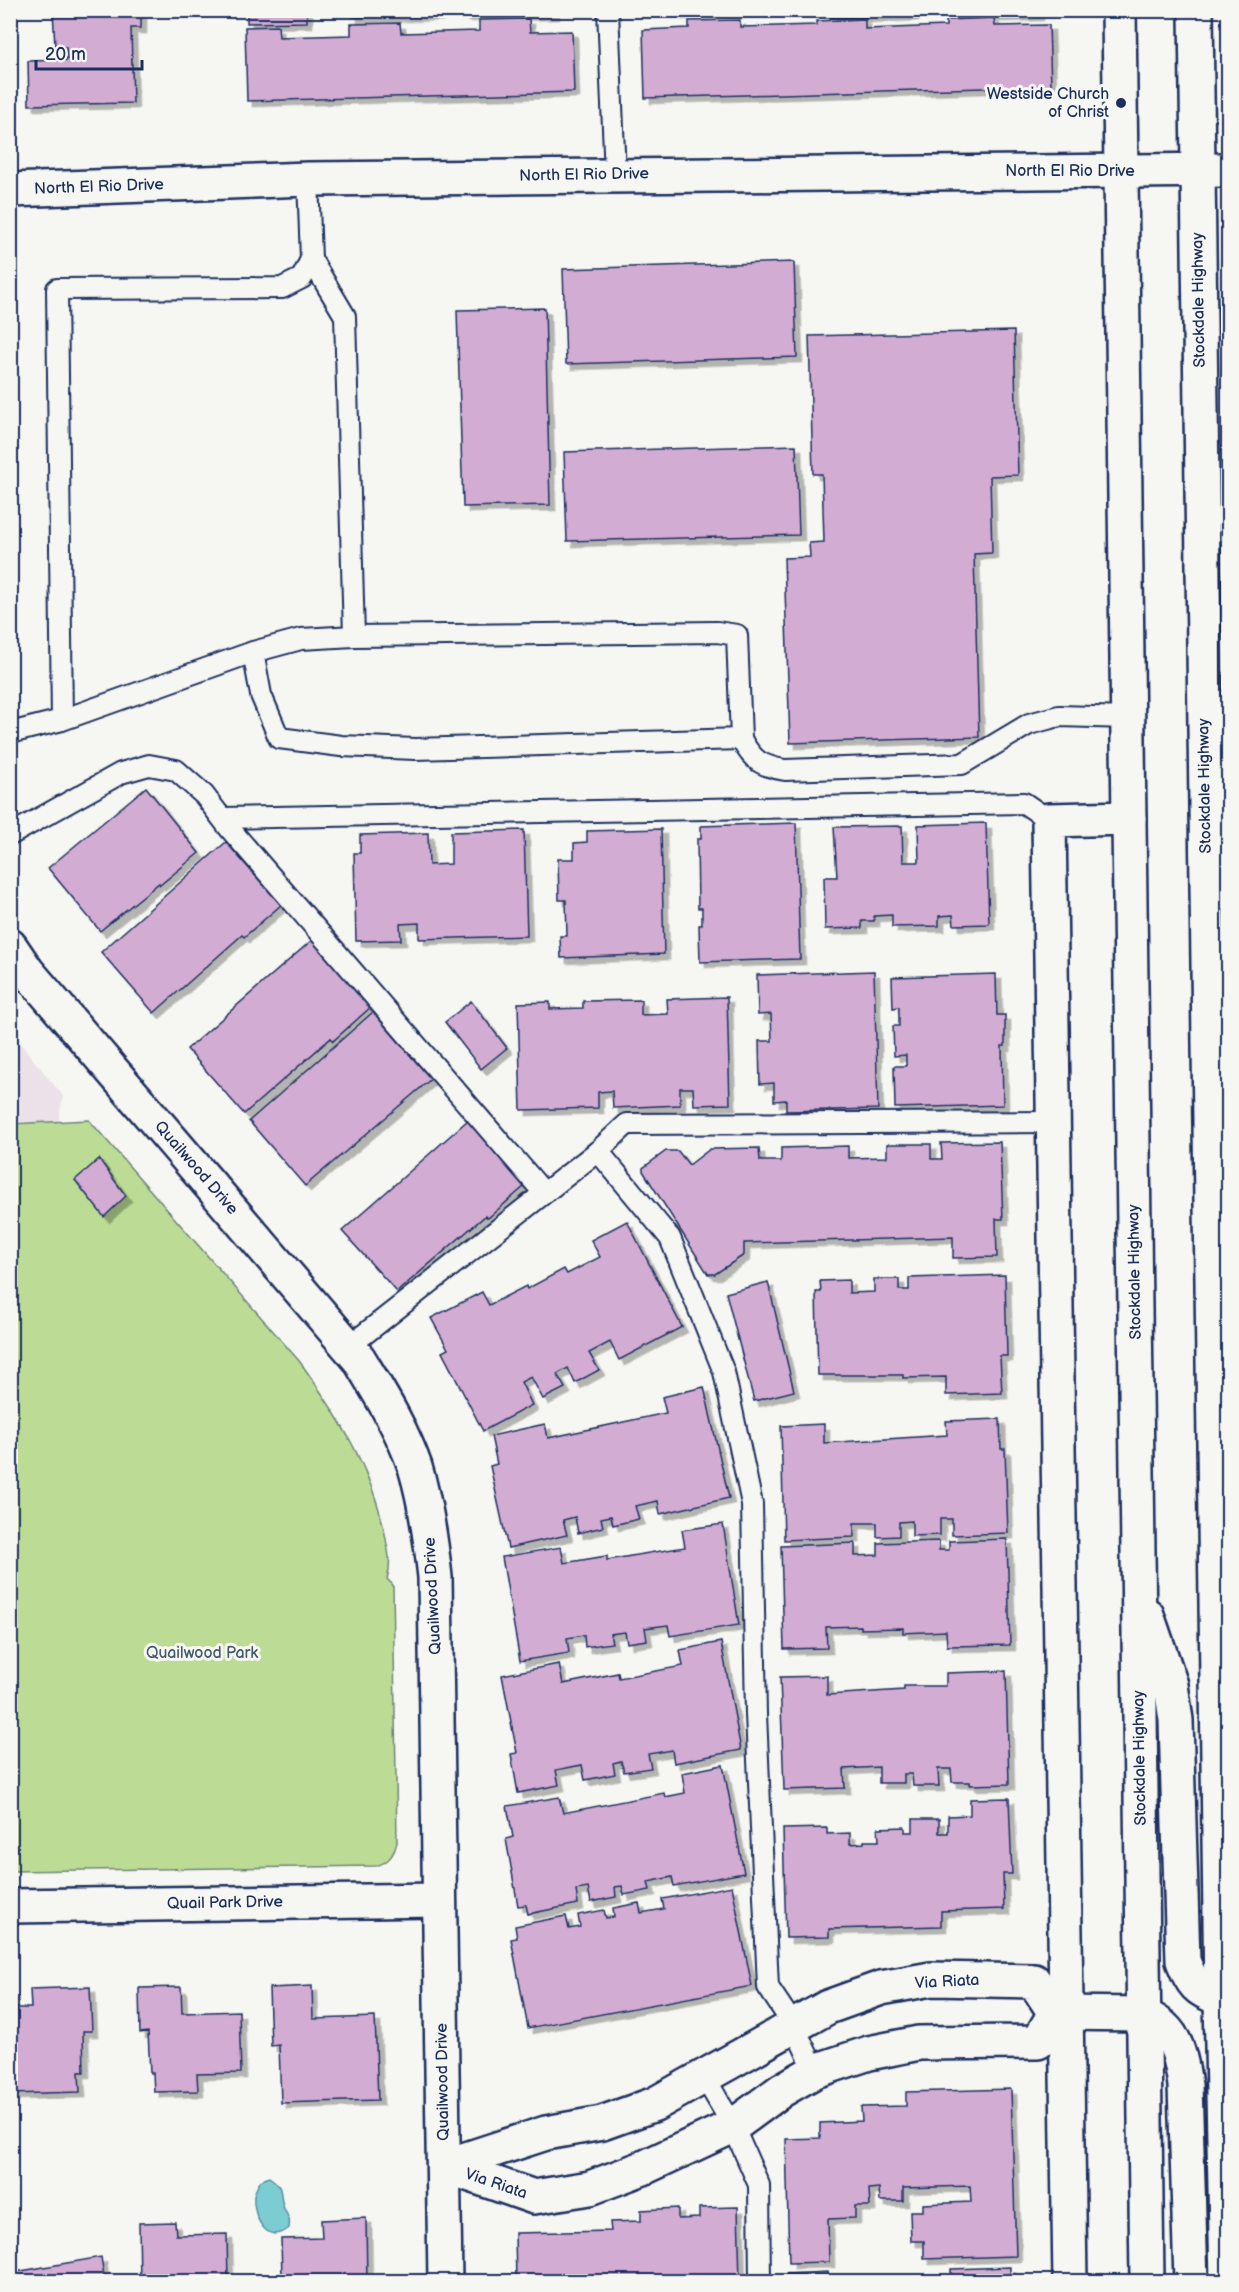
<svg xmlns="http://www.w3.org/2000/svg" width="1239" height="2292" viewBox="0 0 1239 2292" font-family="'Balsamiq Sans',sans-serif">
<defs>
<filter id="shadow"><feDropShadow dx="5.5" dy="5.5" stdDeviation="0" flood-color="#0004"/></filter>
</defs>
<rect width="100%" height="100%" fill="#f6f6f2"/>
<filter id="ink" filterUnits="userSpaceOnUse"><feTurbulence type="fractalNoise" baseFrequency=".0167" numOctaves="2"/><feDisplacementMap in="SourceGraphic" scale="12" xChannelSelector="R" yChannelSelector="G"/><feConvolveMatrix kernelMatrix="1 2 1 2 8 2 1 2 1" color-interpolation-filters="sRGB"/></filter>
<g filter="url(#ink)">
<polygon fill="#ece0e9" points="10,1031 63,1096 58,1122 11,1122"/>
<path fill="#bcdc95" stroke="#6c867a" stroke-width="1.5" d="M89 1120 300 1362C338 1415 372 1469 385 1534 388 1552 392 1562 387 1579L393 1585 397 1842C394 1855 389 1862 376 1866L11 1871V1124Z"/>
<path fill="#7bcdd2" stroke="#558ea4" stroke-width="1.5" d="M269 2177C284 2187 279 2191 283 2206 286 2216 291 2216 289 2228 266 2247 252 2215 254 2195 255 2191 258 2185 260 2181Z"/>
<g fill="#d3acd4" stroke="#1b2f5e" stroke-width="1.5" filter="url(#shadow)">
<polygon points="53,10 141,10 141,28 131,28 133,103 29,105 28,61 67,60 66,47 55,47"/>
<polygon points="247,10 307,10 307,22 247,23"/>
<polygon points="352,10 440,10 441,15 352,17"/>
<polygon points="463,10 554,10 554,14 463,16"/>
<polygon points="675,10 764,10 764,11 675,14"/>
<polygon points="831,10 914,10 914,15 831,18"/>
<polygon points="949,10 1038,10 1038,15 949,17"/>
<polygon points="994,18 995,26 1049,25 1051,86 645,98 643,30 689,28 689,21 740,20 740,27 817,25 817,21 865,19 865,29 946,26 946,20"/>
<polygon points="529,19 530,32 572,31 574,92 247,101 245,27 278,26 279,37 351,35 351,24 400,23 401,33 479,31 479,20"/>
<polygon points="794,262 797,357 566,364 563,269"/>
<polygon points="545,308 550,505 463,507 457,310"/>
<polygon points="1014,331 1018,475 990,476 992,553 974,554 979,737 790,743 784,558 810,557 809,543 824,542 822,474 813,474 809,336"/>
<polygon points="796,445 799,535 567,541 564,452"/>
<polygon points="146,787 199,853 160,885 159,883 100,931 48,868"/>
<polygon points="796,823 800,959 700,962 699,925 702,925 702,908 698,908 697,839 701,839 701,826"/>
<polygon points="986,823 989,924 954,925 953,915 939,916 939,926 892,927 892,915 874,916 874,921 862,921 862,928 825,929 824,877 837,877 834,827 902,826 903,862 919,862 918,825"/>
<polygon points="661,829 664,954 561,958 560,936 567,936 566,900 559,900 558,859 574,859 574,843 587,842 587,831"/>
<polygon points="524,830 527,936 419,939 419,923 400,924 401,940 356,941 354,853 360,853 360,835 428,833 429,865 451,864 451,832"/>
<polygon points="226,842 281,905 244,937 242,935 154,1013 101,952"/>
<polygon points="312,940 371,1007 333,1041 331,1038 244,1114 187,1049"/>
<polygon points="874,971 878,1109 786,1111 786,1100 774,1101 774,1083 760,1084 759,1041 772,1041 771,1014 758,1015 757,975"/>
<polygon points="996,974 997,1015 1005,1015 1005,1046 1002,1046 1003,1105 895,1108 894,1066 906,1066 906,1055 894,1056 893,1026 899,1026 899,1007 893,1008 892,977"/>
<polygon points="727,997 730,1104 694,1105 693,1088 680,1088 680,1105 613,1108 612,1091 598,1092 598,1108 521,1110 518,1003 550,1002 550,1009 583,1008 583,1001 641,1000 641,1015 668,1014 667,999"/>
<polygon points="471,1001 507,1048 481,1069 445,1022"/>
<polygon points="373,1012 431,1079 305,1186 249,1121"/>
<polygon points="468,1120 525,1186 488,1218 485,1216 397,1292 342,1231"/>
<polygon points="1000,1142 1003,1219 996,1219 997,1257 953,1258 953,1237 744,1243 744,1255 715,1274 708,1274 643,1171 643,1168 666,1151 678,1151 689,1165 710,1149 759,1148 760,1161 781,1161 781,1148 848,1146 848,1158 887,1157 887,1144 931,1144 931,1159 942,1159 941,1143"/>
<polygon points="99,1159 126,1196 104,1217 75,1180"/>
<polygon points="627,1221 682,1327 619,1360 610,1342 589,1353 599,1370 575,1383 568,1368 557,1374 565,1388 543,1399 531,1377 521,1382 532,1405 483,1431 442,1352 448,1349 431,1318 482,1292 489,1305 526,1286 527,1289 564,1269 567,1274 600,1257 591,1240"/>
<polygon points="1005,1275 1007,1356 1000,1356 1002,1393 946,1395 946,1377 903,1378 903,1375 818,1375 816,1292 821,1292 820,1281 849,1280 849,1293 874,1292 874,1279 899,1279 899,1290 909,1290 909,1278"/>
<polygon points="768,1282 794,1391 754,1401 726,1293"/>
<polygon points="704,1387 729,1498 660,1514 658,1501 635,1506 639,1519 613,1525 611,1516 601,1518 603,1527 578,1533 575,1517 563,1520 567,1535 508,1548 490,1466 497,1464 491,1436 545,1424 548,1438 666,1413 662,1397"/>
<polygon points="1000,1419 1001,1449 1005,1449 1008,1533 952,1535 952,1519 940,1519 940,1535 912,1536 912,1521 899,1522 899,1536 877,1537 877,1523 854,1523 854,1537 784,1540 781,1426 824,1424 824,1443 947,1435 946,1421"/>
<polygon points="723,1524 739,1625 670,1636 668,1625 645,1628 647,1640 627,1643 625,1632 610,1634 612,1643 585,1647 584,1635 567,1638 569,1653 520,1661 502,1557 561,1547 564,1563 607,1556 607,1560 685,1547 682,1530"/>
<polygon points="1007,1539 1010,1645 947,1646 946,1631 903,1633 903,1628 861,1629 861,1626 826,1627 827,1648 784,1649 781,1546 855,1543 855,1556 878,1555 878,1543 939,1541 939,1550 949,1550 949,1541"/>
<polygon points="721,1642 741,1750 674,1763 672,1750 648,1754 651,1768 624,1772 621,1761 613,1763 615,1774 585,1780 582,1765 556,1770 559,1785 518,1793 511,1754 517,1753 502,1675 559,1664 563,1684 618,1673 619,1678 683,1666 680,1650"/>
<polygon points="1006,1671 1009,1784 970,1785 970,1782 952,1782 951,1769 938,1769 939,1786 913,1786 912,1774 904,1774 904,1783 879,1783 879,1767 844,1769 845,1788 784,1790 780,1677 827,1676 827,1695 904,1690 904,1686 946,1686 946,1673"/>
<polygon points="723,1765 744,1873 674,1886 672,1877 648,1882 650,1890 624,1895 622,1886 615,1887 616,1897 591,1902 588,1888 576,1890 578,1904 528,1914 526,1905 518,1906 506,1839 513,1837 507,1806 559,1797 563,1813 664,1793 665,1797 685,1793 682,1773"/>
<polygon points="1009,1798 1012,1874 1003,1874 1004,1909 941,1911 941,1926 829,1929 829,1937 786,1938 783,1829 827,1828 827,1834 850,1833 850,1844 864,1843 864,1841 879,1841 878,1828 905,1827 905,1832 913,1832 913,1819 939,1819 939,1833 948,1833 948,1816 970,1815 970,1799"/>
<polygon points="732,1886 752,1986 528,2028 511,1939 517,1938 515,1926 566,1916 569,1929 580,1927 578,1915 604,1910 606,1918 614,1917 613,1908 639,1903 641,1913 664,1909 662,1899"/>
<polygon points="312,1986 313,2019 375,2017 378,2100 281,2103 279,2045 271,2046 269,1988"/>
<polygon points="90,1987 92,2031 83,2031 84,2072 79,2072 80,2092 10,2094 10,2008 31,2008 30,1989"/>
<polygon points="181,1987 182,2013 239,2011 241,2073 197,2074 198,2091 154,2092 153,2073 150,2073 148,2032 140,2033 139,1988"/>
<polygon points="1011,2089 1016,2256 924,2259 924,2241 911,2241 910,2211 923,2211 923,2204 971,2202 970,2186 903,2188 903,2201 880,2201 879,2188 869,2189 870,2206 855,2206 855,2218 828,2219 829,2262 789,2263 786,2139 820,2138 820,2123 862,2121 861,2107 906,2106 906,2092"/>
<polygon points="738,2207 740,2282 516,2282 515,2233 611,2231 610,2222 641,2221 641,2210 678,2208 678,2219 699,2218 699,2208"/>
<polygon points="366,2218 367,2282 279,2282 279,2277 282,2277 281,2239 322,2238 321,2220"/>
<polygon points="175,2222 176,2235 227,2234 228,2282 140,2282 139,2223"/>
<polygon points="101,2257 105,2282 10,2282 10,2273"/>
<polygon points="1010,2267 1010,2282 951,2282 951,2269"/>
<polygon points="828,2272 828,2282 786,2282 786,2274"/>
</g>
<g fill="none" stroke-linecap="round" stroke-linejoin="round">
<g stroke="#1b2f5e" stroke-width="24">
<g id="lane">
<polyline points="608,10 615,175"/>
<path d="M311 259 345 316 354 636 717 632 737 635 741 739C753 761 761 766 785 770L962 764 1029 724 1059 716 1128 718"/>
<polyline points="253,652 261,695 279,738 341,746 415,749 741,739"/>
<polyline points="62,720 253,652 301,639 354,636"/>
<polyline points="10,733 62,720 57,289 282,288 302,278 311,259 308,179"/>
<polyline points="223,818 1024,803 1049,820"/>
<polyline points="10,835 121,773 149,765 176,770 204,795 230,829 544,1193"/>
<polyline points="598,1151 670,1238 724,1372 752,1504 756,1714 768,1987 794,2026 815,2071"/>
<polyline points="348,1347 598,1151 627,1124 1054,1122"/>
<polyline points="704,2076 733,2126 759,2185 760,2282"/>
</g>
</g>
<g stroke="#1b2f5e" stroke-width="38">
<g id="street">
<polyline points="10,190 308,179 1228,170"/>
<path d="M10 946 27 971 359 1359C380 1394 402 1429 415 1467 426 1503 431 1540 435 1577L445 2282"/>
<polyline points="10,1906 439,1900"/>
<polyline points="1055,2013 1143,2014"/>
<polyline points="445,2166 546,2133 602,2123 655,2104 828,2007 881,1988 931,1979 1034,1981 1055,2013"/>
<polyline points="445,2166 534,2197 590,2188 643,2168 733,2126 782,2090 815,2071 869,2053 919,2043 1038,2042 1055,2013"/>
<polyline points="1070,2282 1049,820 1129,818"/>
</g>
</g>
<g stroke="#1b2f5e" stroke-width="38">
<g id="primary">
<polyline points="1119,10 1147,2282"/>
<polyline points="1196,10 1221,1999 1227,2282"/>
<path d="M1147 1615 1171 1685 1176 1720 1183 1961C1193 1985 1196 1990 1221 1999"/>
<path d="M1143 2014C1149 2018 1158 2022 1163 2027 1179 2041 1182 2066 1185 2085L1191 2282"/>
</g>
</g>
<use href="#lane" stroke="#f6f6f2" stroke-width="20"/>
<use href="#street" stroke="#f6f6f2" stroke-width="33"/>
<use href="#primary" stroke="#f6f6f2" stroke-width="33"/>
</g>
</g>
<circle fill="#1b2f5e" stroke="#f6f6f2" stroke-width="2" cx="1121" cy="103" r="6"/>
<g text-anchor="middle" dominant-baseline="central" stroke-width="6" stroke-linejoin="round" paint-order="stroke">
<g font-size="16" fill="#1b2f5e" stroke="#f6f6f2" text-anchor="end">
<text x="1109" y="94">Westside Church<tspan x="1109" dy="18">of Christ</tspan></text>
</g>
<g font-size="16" fill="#1b2f5e" stroke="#f6f6f2">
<text x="1070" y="171">North El Rio Drive</text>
<text transform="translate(584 175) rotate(-1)">North El Rio Drive</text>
<text transform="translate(99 187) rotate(-2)">North El Rio Drive</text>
<text transform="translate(1199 300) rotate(-91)">Stockdale Highway</text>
<text transform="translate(1205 786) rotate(-91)">Stockdale Highway</text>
<text transform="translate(196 1168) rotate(49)">Quailwood Drive</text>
<text transform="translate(1135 1272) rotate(-91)">Stockdale Highway</text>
<text transform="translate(433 1596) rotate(-93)">Quailwood Drive</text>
<text transform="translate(1140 1758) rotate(-91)">Stockdale Highway</text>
<text transform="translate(225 1903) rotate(-1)">Quail Park Drive</text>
<text transform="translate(947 1982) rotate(-3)">Via Riata</text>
<text transform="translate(443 2082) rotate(-91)">Quailwood Drive</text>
<text transform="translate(496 2184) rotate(19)">Via Riata</text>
</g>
<g font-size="16" fill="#435a6c" stroke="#f6f6f2">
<text x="202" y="1653">Quailwood Park</text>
</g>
</g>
<rect width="1239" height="2292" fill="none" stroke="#f6f6f2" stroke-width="36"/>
<rect x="18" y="18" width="1203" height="2256" fill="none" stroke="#1b2f5e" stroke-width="2" filter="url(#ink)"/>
<path d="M36 60v9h106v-9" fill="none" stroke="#1b2f5e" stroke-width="3"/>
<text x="45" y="60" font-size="18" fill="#1b2f5e" stroke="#f6f6f2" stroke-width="4.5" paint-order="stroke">20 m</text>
</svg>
